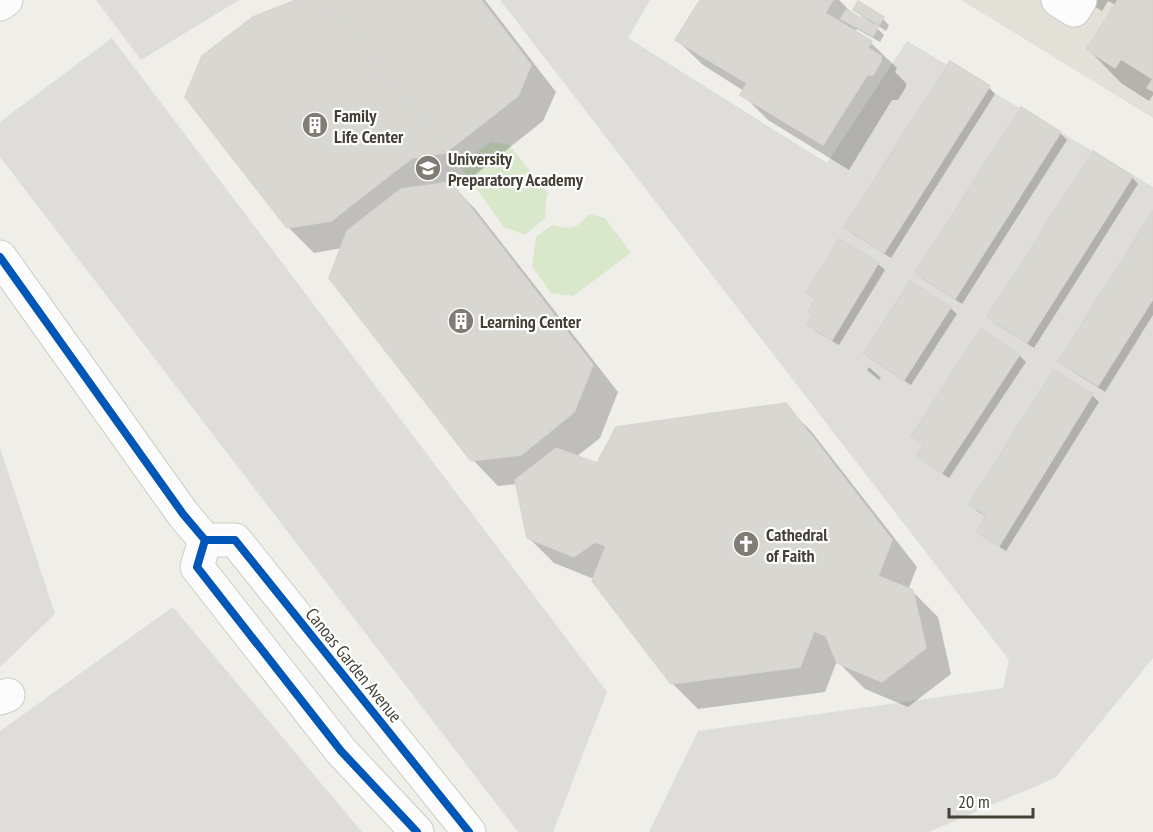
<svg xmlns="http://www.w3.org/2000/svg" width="1153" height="832" viewBox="0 0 1153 832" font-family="'PT Sans Narrow',sans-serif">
<rect width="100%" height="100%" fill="#efeee9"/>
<polygon fill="#e3e0d7" points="961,0 1153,0 1153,118"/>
<g fill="#d9e8cb">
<polygon points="491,142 509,145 548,193 546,200 545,218 525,235 504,227 459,165"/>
<path d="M589 214 605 218 631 253 573 296 551 293 532 266 536 237 552 225C571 230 577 229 589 214Z"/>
</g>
<g fill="#deddd9">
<polygon points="96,0 239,0 141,60"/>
<polygon points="500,0 650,0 628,38 827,163 907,41 1153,187 1153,658 1055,778 929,832 649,832 698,731 1003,688 1009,660"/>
<polygon points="112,38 607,692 553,832 518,832 0,157 0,122"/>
<polygon points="0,448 55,614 0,667"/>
<polygon points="173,607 362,832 0,832 0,731"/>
</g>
<g fill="#0003">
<polygon points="300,0 485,0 556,92 543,121 471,178 448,181 476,210 618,392 600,438 576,457 598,464 785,405 811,431 917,567 908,590 912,591 938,617 951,674 908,707 865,689 837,661 825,692 698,709 672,683 594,579 554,563 528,537 517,484 498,486 473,460 342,248 314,253 288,227"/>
<polygon points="702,0 839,0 856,17 871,25 872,23 861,16 855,9 883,19 889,25 886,31 875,24 874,25 884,35 880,42 857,29 854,32 871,43 897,68 895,72 906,83 906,87 898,100 892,100 849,170 768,120 742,94 744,91 703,65 677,40"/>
<polygon points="1084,0 1117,0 1116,3 1120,0 1153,0 1153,95 1149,101 1121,83 1088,49 1116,5 1108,1 1102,11"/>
<polygon points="989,87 995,94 891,258 853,234 846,227"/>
<polygon points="1022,109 1060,133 1067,140 962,304 924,280 917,273"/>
<polygon points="1132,177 1138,184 1034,348 996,324 989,317"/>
<polygon points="1153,213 1153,315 1105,392 1066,367 1059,361"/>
<polygon points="839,241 878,264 885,270 839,345 815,331 809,325 814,316 810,311 816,300 808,293"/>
<polygon points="950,308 957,314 911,385 872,360 865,353"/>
<polygon points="982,331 1019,355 1026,362 949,478 924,462 918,455 925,445 913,435"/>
<polygon points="869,367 881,378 879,380 867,370"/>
<polygon points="1092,395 1099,402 1006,551 985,538 978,532 987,517 977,511 971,504"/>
</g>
<g fill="#d8d7d2" stroke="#d7d5cf" stroke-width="1.5">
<polygon points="296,0 324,0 445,153 412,158 331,221 287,228 185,97 202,56 253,17"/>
<polygon points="324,0 481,0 531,65 518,96 445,153"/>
<polygon points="700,0 833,0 825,13 872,41 868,48 881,56 881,61 873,75 867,75 823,145 740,95 747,83 675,40"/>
<polygon points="1118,0 1153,0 1153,91 1147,88 1153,79 1121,59 1115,68 1086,49"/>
<polygon points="858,1 884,17 879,25 853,10"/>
<polygon points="846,10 878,27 873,36 841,19"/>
<polygon points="950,61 990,86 884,253 844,227"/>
<polygon points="1021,107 1061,132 955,299 915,273"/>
<polygon points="1093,151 1133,176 1027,343 987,317"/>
<polygon points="451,182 593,365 574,412 521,455 471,461 329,278 347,231 401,189"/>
<polygon points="1153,211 1153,299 1098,386 1058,361"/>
<polygon points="839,239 879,262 832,340 807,325 813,314 808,311 816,299 806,293"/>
<polygon points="910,281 951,307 904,380 863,353"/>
<polygon points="981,329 1020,354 942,473 916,456 924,444 911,436"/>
<polygon points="1053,370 1093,394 999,546 976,532 986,515 969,504"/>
<polygon points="786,403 892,540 878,576 913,590 926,648 882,682 837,663 826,636 814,631 800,667 671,684 592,581 606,546 595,542 574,557 527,538 515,480 556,448 597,463 616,427"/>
</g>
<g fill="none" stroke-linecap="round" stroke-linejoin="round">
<g stroke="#cdccc7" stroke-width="35">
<g id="minor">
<polyline points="1058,0 1074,10 1080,0"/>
<polyline points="0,4 6,0"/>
<polyline points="0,257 183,514 205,540"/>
<polyline points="205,540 235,540 469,832"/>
<polyline points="205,540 197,567 341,751 417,832"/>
<polyline points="0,698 8,695"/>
</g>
</g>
<use href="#minor" stroke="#fdfcfc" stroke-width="33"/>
<g stroke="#fff" stroke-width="11">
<g id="cycleway">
<polyline points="0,257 183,514 205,540"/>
<polyline points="205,540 235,540 469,832"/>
<polyline points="205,540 197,567 341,751 417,832"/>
</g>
</g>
<use href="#cycleway" stroke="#0057b8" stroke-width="8"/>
</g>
<defs>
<g id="building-disc" transform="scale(1.35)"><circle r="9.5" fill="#807d75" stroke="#fff"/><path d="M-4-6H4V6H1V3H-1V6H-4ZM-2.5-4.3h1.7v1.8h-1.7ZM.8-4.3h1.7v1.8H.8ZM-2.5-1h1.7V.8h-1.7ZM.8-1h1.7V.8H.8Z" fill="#fff"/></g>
<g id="school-disc" transform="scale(1.35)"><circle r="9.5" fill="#807d75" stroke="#fff"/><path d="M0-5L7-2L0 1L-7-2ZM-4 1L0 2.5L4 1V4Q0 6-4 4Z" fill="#fff"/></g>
<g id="church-disc" transform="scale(1.35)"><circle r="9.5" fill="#807d75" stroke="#fff"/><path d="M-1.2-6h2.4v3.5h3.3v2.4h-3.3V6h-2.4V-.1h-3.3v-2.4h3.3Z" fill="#fff"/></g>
</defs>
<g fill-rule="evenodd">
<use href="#building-disc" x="315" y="125"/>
<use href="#school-disc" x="428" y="168"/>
<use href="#building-disc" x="461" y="321"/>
<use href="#church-disc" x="746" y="544"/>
</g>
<g text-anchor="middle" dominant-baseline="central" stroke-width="4.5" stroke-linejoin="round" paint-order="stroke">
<g font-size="18" font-weight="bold" fill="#444036" stroke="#fff" text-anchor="start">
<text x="334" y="115">Family<tspan x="334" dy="21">Life Center</tspan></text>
<text x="448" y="158">University<tspan x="448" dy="21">Preparatory Academy</tspan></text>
<text x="480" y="321">Learning Center</text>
<text x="766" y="534">Cathedral<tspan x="766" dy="21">of Faith</tspan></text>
</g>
<g font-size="18" fill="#444036" stroke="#fff">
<text transform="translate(354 665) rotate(51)">Canoas Garden Avenue</text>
</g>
</g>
<path d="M949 808v9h84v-9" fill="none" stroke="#444036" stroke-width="3"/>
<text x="958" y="808" font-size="18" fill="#444036" stroke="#ffffff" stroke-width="4.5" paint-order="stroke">20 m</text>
</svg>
